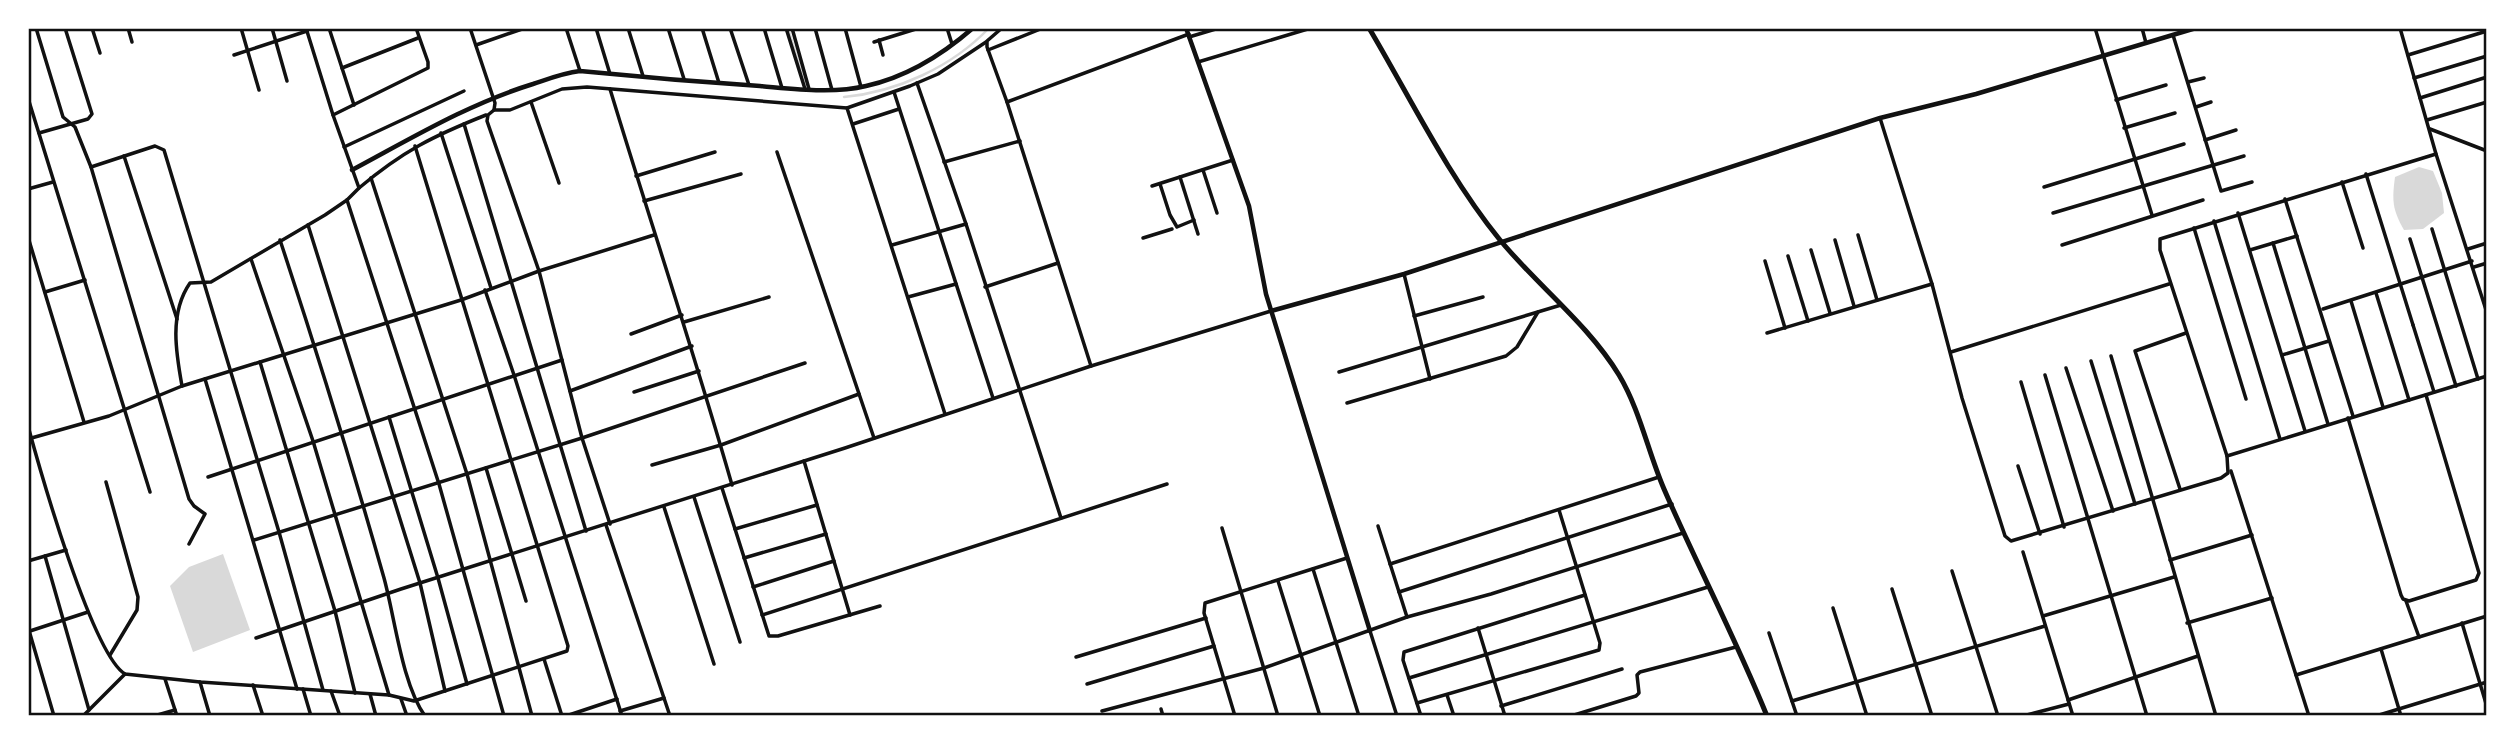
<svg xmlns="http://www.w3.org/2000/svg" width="2515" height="744" viewBox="0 0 2515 744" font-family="'Roboto Condensed',sans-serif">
<rect width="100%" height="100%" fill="#fff"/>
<g fill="#d9d9d9">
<path d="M2419 167 2433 171 2442 193 2444 213 2423 229 2404 230C2392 209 2392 200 2395 177Z"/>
<polygon points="223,554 250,630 193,652 170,586 189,567"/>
</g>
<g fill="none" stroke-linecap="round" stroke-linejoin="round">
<g stroke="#d9d9d9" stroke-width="2.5">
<polyline points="788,28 805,84"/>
<path d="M844 97C897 92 952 67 989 28"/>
</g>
<g stroke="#111" stroke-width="3.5">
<polyline points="36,28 63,117 75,127 91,167 189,499 194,506 205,514 189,544"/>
<polyline points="92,28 100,53"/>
<polyline points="128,28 132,42"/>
<polyline points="241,28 259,90"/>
<polyline points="272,28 287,81"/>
<polyline points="329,28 354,105"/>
<polyline points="470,28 495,103 494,110 488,115 487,121 539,271 582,438 610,524"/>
<polyline points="566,28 580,71"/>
<polyline points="596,28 610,74"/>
<polyline points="628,28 643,76"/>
<polyline points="668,28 684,79"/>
<polyline points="702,28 719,83"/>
<polyline points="730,28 749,85"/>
<polyline points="764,28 782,88"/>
<polyline points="786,28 805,89"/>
<polyline points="792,28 809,89"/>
<polyline points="815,28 832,90"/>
<polyline points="845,28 861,87"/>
<polyline points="947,28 952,44"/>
<polyline points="1002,28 987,41 987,47 1007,102 1091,366"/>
<polyline points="2095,28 2152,215"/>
<polyline points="2142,28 2146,43"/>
<polyline points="2400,28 2436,154 2487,313"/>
<polyline points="2173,35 2221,191 2252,182"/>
<polyline points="1189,37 1219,28"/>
<polyline points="879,40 883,55"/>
<polyline points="874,42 919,28"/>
<polyline points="476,45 525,28"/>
<polyline points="988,50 1043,28"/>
<polyline points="234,55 307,31"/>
<polyline points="2408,55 2487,31"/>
<polyline points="1198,62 1311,28"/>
<polyline points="342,68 418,38"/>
<polyline points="2414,78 2487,56"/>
<polyline points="2188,82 2204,78"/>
<polyline points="917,83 966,224 1061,518"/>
<path d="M610 89C650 221 694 352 732 485"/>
<polyline points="894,92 993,398"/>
<polyline points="28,98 150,492"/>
<polyline points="2420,98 2487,77"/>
<polyline points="2116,100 2166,85"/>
<polyline points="531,102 559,183"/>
<polyline points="1007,102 1189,34"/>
<polyline points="2196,107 2211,102"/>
<polyline points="847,108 910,86 938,74 986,42"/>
<polyline points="494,110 510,110 562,89 587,87 847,108 945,414"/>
<polyline points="333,115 428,68 428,62 416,28"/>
<polyline points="1880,118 1932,284 1962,398 2005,536 2011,541 2221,478 2228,473 2227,456 2160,250 2160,239 2436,154"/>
<polyline points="2427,120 2487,102"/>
<polyline points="464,124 586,531"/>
<polyline points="853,124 899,109"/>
<polyline points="2124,128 2175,113"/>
<polyline points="2430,129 2487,151"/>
<polyline points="39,133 88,119 92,114 65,28"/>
<polyline points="441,133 491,288"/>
<polyline points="2205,140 2236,130"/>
<polyline points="344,147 464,91"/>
<polyline points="777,152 874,438"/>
<polyline points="124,156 177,319"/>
<polyline points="944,162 1020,141"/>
<polyline points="91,167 155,146 164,150 279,532 323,690"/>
<polyline points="1203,170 1217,213"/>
<polyline points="2366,174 2413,325"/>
<polyline points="636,176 715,152"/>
<polyline points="1180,177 1198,234"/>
<polyline points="371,178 467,474 532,716"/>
<polyline points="2342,182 2363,248"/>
<polyline points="1160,184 1170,215 1177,227 1194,220"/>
<polyline points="1152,186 1233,160"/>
<polyline points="2044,187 2184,144"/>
<path d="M359 188C403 151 433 136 486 115"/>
<polyline points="28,189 53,182"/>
<polyline points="2285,199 2353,416"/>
<polyline points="347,200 439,484 504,716"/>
<polyline points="644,201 741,174"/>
<polyline points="2053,213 2244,156"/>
<polyline points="2238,213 2305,431"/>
<polyline points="2214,221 2280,439"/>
<polyline points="308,225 420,583 445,691"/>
<polyline points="2194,228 2246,399"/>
<polyline points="2432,229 2478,379"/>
<polyline points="1858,235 1877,300"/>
<polyline points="28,237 84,422"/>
<polyline points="1143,238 1172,229"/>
<polyline points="2410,239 2456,386"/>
<path d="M280 240C317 352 352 465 384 578 395 618 402 684 425 716"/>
<polyline points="1835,240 1854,306"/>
<polyline points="2273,243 2328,424"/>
<polyline points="892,245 966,224"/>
<polyline points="2062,245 2203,200"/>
<polyline points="2468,249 2487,243"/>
<polyline points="1811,250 1830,313"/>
<polyline points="2250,250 2297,236"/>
<polyline points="1788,256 1808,321"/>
<polyline points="251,259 313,441 389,695"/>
<polyline points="1765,261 1785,328"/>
<polyline points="2474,267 2487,263"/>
<polyline points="1404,274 1430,379"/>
<polyline points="985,287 1058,263"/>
<polyline points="485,290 514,375 622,716"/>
<polyline points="45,292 85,280"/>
<polyline points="2376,293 2409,400"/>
<polyline points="908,297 956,284"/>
<polyline points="2351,301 2383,407"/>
<polyline points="2323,309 2472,261"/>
<polyline points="1414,316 1483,297"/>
<polyline points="684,322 769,297"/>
<polyline points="2413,325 2434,392"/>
<polyline points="1767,333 1932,284"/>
<polyline points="631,334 682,315"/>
<polyline points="1951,352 2169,284"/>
<polyline points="2282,355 2329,341"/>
<path d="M2111 356C2147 476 2180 596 2216 716"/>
<polyline points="2091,361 2135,504"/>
<polyline points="260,362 335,611 355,693"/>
<polyline points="2066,368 2113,511"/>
<polyline points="1339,372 1561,305"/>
<polyline points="2045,375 2147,716"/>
<polyline points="205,379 297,689"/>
<polyline points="2021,382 2064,527"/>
<path d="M182 386C176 353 169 313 190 283L211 282 325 215 347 200 359 188 333 115 306 28"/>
<polyline points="570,391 692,346"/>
<polyline points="634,392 699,371"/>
<polyline points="1347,403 1506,356 1517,347 1538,312"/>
<polyline points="389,417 438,578 467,684"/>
<polyline points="2348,418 2401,595 2403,599 2409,601 2476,580 2479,573 2426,395"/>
<path d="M28 426C40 470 92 654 125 674L200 682 389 695 414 701 567 651 568 646 415 146"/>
<polyline points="28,439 109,416 182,386 461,300 539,271 654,235"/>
<polyline points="2227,456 2487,376"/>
<polyline points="804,461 850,615"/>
<polyline points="652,465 721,445 859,394"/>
<polyline points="2018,466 2040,534"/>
<polyline points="486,468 526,601"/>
<polyline points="2231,471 2309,716"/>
<polyline points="208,477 562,360"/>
<polyline points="106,482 138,597 137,610 110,655"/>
<polyline points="722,488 769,636 778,636 880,606"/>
<polyline points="2180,489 2135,351 2186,333"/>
<polyline points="694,497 740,642"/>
<polyline points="664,507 714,664"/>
<polyline points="606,525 670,716"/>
<polyline points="1378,526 1407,617"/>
<polyline points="1222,528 1278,716"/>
<polyline points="735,529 817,505"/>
<polyline points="254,540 582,438 805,363"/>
<polyline points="2023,552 2073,716"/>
<polyline points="45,556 89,710"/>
<polyline points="744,558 826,534"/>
<polyline points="2170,560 2252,535"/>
<polyline points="28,561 66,550"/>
<polyline points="1390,564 1659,477"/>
<polyline points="1313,569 1359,716"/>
<polyline points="1952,571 1998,716"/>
<polyline points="1278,581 1320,716"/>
<polyline points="753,587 834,561"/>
<polyline points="1892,589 1932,716"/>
<polyline points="1399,592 1672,504"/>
<polyline points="2406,601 2419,637"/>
<polyline points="1833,608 1867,716"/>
<polyline points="762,615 1167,484"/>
<polyline points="2043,616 2174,577"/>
<polyline points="2187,623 2272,598"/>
<polyline points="2462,623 2487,707"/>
<polyline points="28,627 54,716"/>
<polyline points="1478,628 1505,716"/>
<polyline points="30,631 88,612"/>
<polyline points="1370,631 1397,716"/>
<polyline points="1769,633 1797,716"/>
<polyline points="256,638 401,589 845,448 1091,366 1271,311"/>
<polyline points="2381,649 2401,716"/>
<polyline points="1076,657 1206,618"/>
<polyline points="544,659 562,716"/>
<polyline points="2296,675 2487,616"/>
<polyline points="1409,678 1708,587"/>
<polyline points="165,679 177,716"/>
<polyline points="200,682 210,716"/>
<polyline points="1087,684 1214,646"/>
<polyline points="253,685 263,716"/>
<polyline points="303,689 311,716"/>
<polyline points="331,691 340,716"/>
<polyline points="370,694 376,716"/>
<polyline points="1447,695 1454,716"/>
<polyline points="401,699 407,716"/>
<polyline points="2068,700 2198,656"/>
<polyline points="1792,701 2045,626"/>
<polyline points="1417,703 1599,650 1600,643 1559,510"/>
<polyline points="1501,706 1622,669"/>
<polyline points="1161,709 1163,716"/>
<polyline points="620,711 664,698"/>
<polyline points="1102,711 1264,668 1407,617 1491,594 1683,533"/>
<polyline points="83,716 125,674"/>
<polyline points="154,716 175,710"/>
<polyline points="566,716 617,699"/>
<polyline points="1235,716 1204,613 1205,603 1347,558"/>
<polyline points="1421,716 1403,660 1404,652 1585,595"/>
<polyline points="1571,716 1636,696 1639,693 1637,675 1640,672 1736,647"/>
<polyline points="2023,716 2069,704"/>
<polyline points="2376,716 2487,682"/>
</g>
<g stroke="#111" stroke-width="4.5">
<polyline points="1186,28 1249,206 1266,294 1370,631"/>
<path d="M352 170C412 138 468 104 533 84 548 79 563 73 580 71 640 77 700 82 760 86 795 89 833 94 866 86 907 77 942 55 973 28"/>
<polyline points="1271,311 1404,274 1880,118 1976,94 2196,28"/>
</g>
<path stroke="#111" stroke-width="5" d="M1369 28C1411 99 1448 176 1500 240 1538 286 1588 324 1619 375 1640 410 1648 452 1664 489 1697 565 1736 639 1767 716"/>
</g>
<rect width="2515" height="744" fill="none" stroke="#ffffff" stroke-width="60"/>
<rect x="30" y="30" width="2455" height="684" fill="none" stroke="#111" stroke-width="2.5"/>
</svg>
